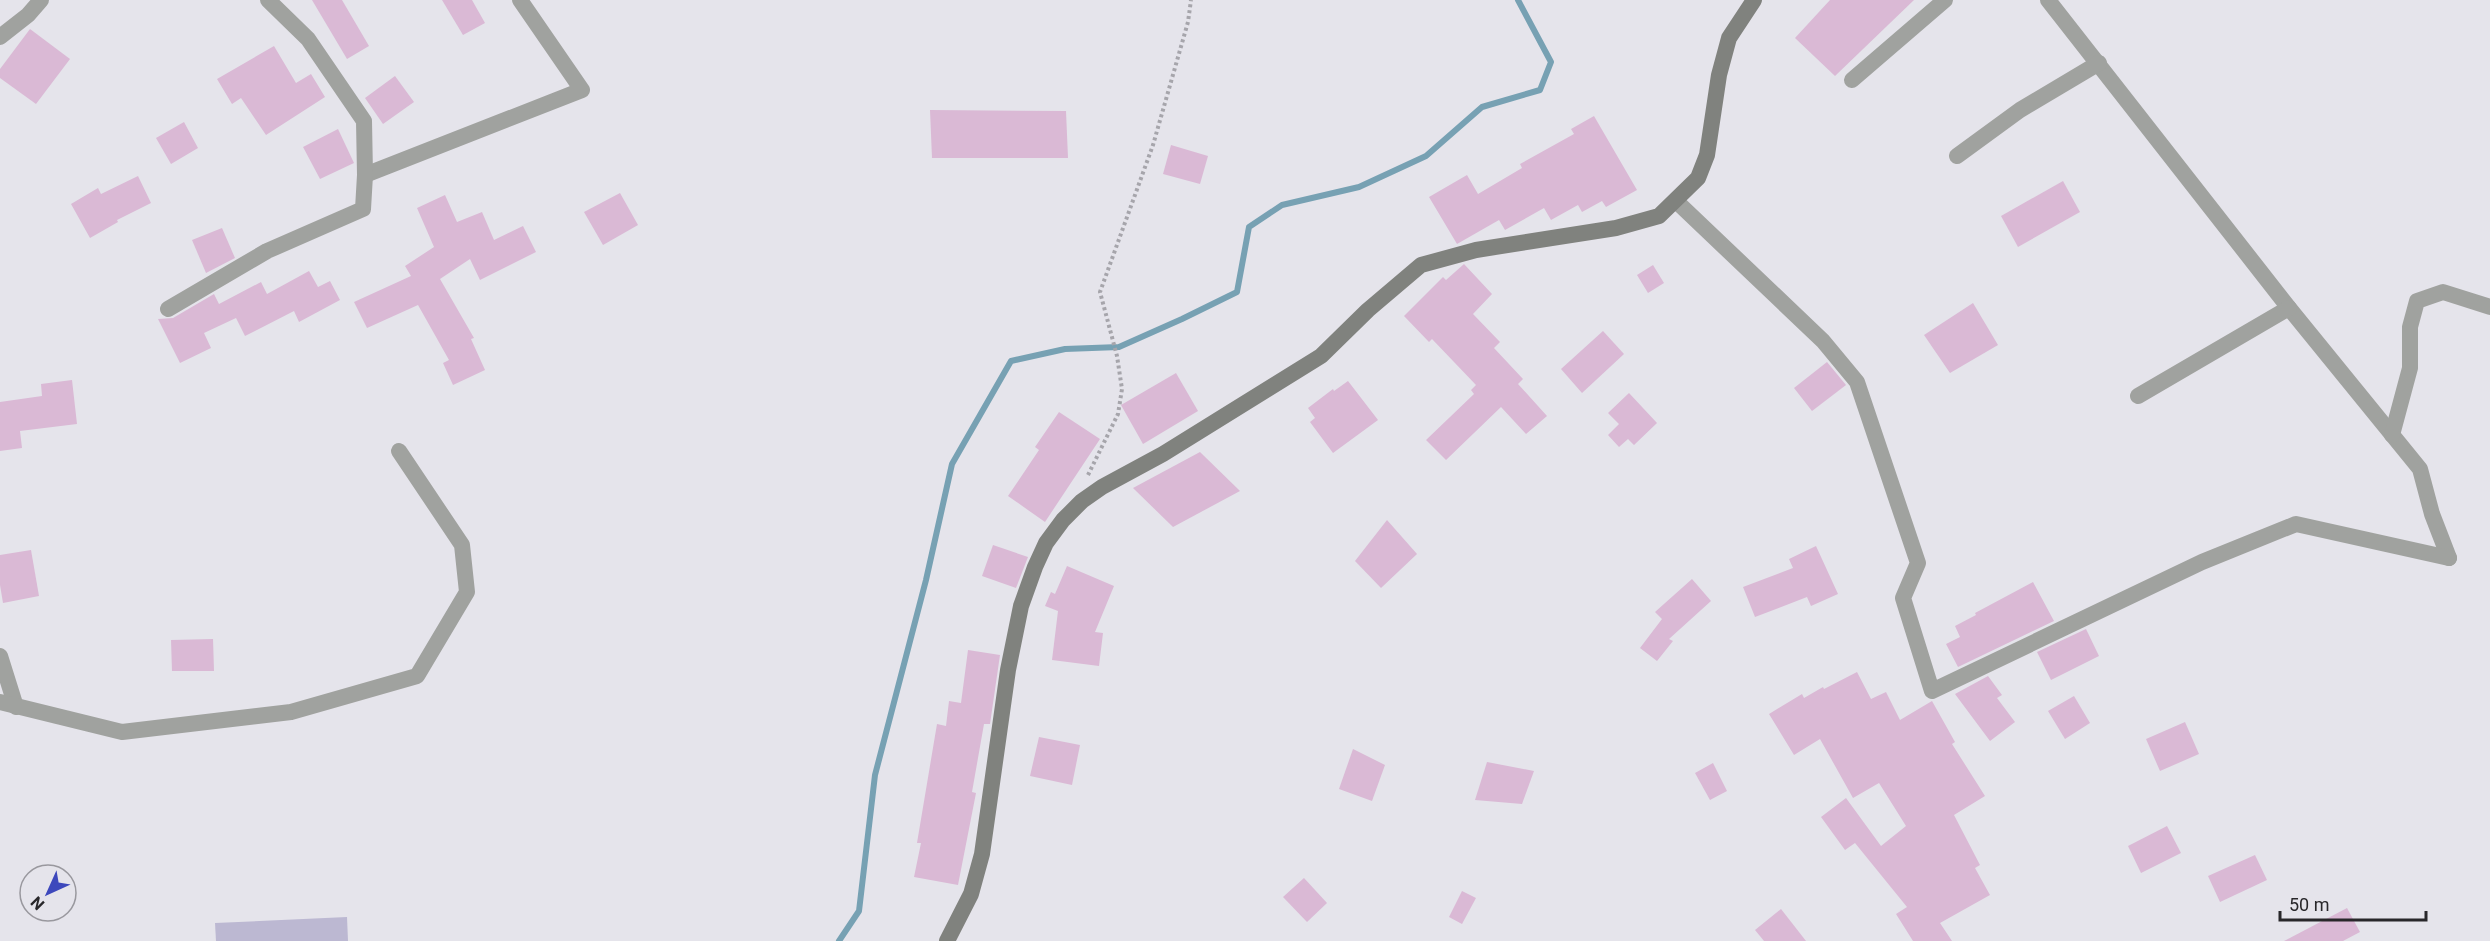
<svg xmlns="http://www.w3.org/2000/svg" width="2490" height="941" viewBox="0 0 2490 941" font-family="Roboto,sans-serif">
<rect width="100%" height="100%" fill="#e5e4eb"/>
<polygon fill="#bcb8d2" points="347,917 348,941 216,941 215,923"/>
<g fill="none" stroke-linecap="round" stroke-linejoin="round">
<polyline stroke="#77a1b3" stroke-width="6" points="839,941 859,911 875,775 926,580 952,464 1011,361 1065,349 1119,347 1182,319 1237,292 1249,227 1282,205 1359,187 1426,156 1482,107 1540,90 1551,62 1518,0"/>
</g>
<g fill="#dab9d5">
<polygon points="312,0 342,0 369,46 347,59"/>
<polygon points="442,0 472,0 485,23 463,35"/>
<polygon points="1830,0 1914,0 1835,76 1795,38"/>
<polygon points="30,29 70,59 36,104 0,78 0,69"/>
<polygon points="274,46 296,83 311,74 325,97 266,135 241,98 232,104 217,79"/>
<polygon points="395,76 414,102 383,124 365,98"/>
<polygon points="930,110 1066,111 1068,158 932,158"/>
<polygon points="1594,116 1637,190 1606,207 1602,201 1582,212 1578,205 1551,220 1544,208 1505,230 1499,220 1457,244 1429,197 1467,175 1478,194 1522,168 1520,164 1574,134 1571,129"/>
<polygon points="184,122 198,148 171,164 156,138"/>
<polygon points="338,129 354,163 320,179 303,147"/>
<polygon points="1171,145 1208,156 1200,184 1163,174"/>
<polygon points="138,176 151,203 117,220 118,222 90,238 71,204 98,188 101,194"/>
<polygon points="2063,181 2080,212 2018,247 2001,216"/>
<polygon points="620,193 638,225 603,245 584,212"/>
<polygon points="445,195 457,222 482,212 494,240 523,226 536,252 480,280 470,259 440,279 474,338 471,339 485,370 453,385 443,363 449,360 418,305 367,328 354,302 411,276 405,266 434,247 417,208"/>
<polygon points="222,228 235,258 206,273 192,240"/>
<polygon points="1464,264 1492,294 1473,314 1500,342 1494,348 1523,379 1518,384 1547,416 1526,434 1501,407 1446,460 1426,440 1474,394 1471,390 1476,385 1432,339 1429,342 1404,316 1443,277 1446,280"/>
<polygon points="1653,265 1664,283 1648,293 1637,275"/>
<polygon points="309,271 318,287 330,281 340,300 299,322 294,311 245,336 236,318 204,333 211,348 180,363 158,319 173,318 214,294 219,304 261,282 267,294"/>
<polygon points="1973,303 1998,345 1950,373 1924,335"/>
<polygon points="1603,331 1624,354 1582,393 1561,369"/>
<polygon points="1827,362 1846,385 1812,411 1794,388"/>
<polygon points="1176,373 1198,411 1143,444 1121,405"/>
<polygon points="72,380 77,424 20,431 22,448 0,451 0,402 42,396 41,384"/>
<polygon points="1348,381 1378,420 1333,453 1310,422 1315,418 1308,408 1333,389 1334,391"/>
<polygon points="1629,393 1657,423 1634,445 1628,439 1619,447 1608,435 1619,424 1608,413"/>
<polygon points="1059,412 1100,439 1045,522 1008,496 1039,450 1035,447"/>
<polygon points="1200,452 1240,491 1173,527 1133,488"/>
<polygon points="1387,520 1417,554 1381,588 1355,561"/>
<polygon points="993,545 1028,557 1016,588 982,576"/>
<polygon points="1816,546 1838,594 1811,606 1807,597 1755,617 1743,587 1793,568 1789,559"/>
<polygon points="31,550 39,596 3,603 0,585 0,555"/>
<polygon points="1067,566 1114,586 1095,632 1103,633 1099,666 1052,660 1058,611 1045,606 1051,592 1055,594"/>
<polygon points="1692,579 1711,601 1669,639 1673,641 1657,661 1640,648 1662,619 1655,612"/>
<polygon points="2033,582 2054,621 1958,667 1946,644 1960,637 1955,626 1976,615 1975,613"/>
<polygon points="2086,629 2099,656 2051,680 2037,652"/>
<polygon points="213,639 214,671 172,671 171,640"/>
<polygon points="968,650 1000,655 990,724 984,724 972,792 976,793 958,885 914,877 921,843 917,843 937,724 946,726 949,701 961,703"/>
<polygon points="1857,672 1871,699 1886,692 1900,720 1932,701 1955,742 1952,744 1985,796 1954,815 1980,865 1975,868 1990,895 1940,923 1952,941 1913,941 1896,914 1907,907 1855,843 1845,850 1821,817 1846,798 1881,846 1906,826 1879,783 1853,798 1820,739 1794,755 1769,714 1802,694 1804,698 1823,687 1824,689"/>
<polygon points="1988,676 2002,695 1997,698 2015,722 1990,741 1955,694"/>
<polygon points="2074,696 2090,723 2065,739 2048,711"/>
<polygon points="2185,722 2199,754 2160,771 2146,739"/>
<polygon points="1039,737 1080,745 1072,785 1030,776"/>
<polygon points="1353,749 1385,765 1372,801 1339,789"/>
<polygon points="1487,762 1534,771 1522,804 1475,800"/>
<polygon points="1713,763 1727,791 1710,800 1695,773"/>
<polygon points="2167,826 2181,853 2141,873 2128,846"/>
<polygon points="2255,855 2267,880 2220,902 2208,876"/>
<polygon points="1304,878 1327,903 1307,922 1283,897"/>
<polygon points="1462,891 1476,898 1462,924 1449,917"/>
<polygon points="2347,908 2360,932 2343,941 2284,941"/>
<polygon points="1781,909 1806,941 1764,941 1755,930"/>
</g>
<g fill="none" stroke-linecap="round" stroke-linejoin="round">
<polyline stroke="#a6a5ab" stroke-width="4" stroke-dasharray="3 3" stroke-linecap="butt" points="1088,475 1118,414 1122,389 1117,356 1100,292 1153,145 1188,22 1191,0"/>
<g stroke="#a0a29f" stroke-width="16">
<polyline points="2048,0 2289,308 2420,469 2432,514 2449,558"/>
<polyline points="0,37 28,15 41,0"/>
<polyline points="1852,80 1945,0"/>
<polyline points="1957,156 2020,110 2099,63"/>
<polyline points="365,175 582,90 520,0"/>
<polyline points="1676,201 1823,341 1857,382 1918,563 1903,598 1932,691 2202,562 2296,524 2449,558"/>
<polyline points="168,309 267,251 363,209 365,175 364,121 308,39 268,0"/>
<polyline points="2138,396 2289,308"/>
<polyline points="2392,435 2410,368 2410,327 2417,301 2443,292 2490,307"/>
<polyline points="0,656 16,707"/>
<polyline points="0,702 122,732 291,712 417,676 467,592 462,545 399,451"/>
</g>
<polyline stroke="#80827e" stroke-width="16" points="947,941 971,894 982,854 1008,670 1021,606 1035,567 1046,543 1063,520 1082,501 1102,487 1163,454 1321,356 1368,310 1421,265 1476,250 1616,228 1659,216 1698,178 1707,155 1719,75 1729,38 1754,0"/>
</g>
<g transform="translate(48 893) rotate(225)"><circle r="28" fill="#e5e4eb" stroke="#99989e" stroke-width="1.5"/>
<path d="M0-4.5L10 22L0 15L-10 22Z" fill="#3d48bc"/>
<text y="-9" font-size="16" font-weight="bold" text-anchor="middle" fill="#28272a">N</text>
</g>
<path d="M2280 911v9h146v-9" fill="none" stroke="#28272a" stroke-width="3"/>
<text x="2289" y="911" font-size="18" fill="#28272a" stroke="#e5e4eb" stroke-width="4.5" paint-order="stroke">50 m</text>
</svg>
